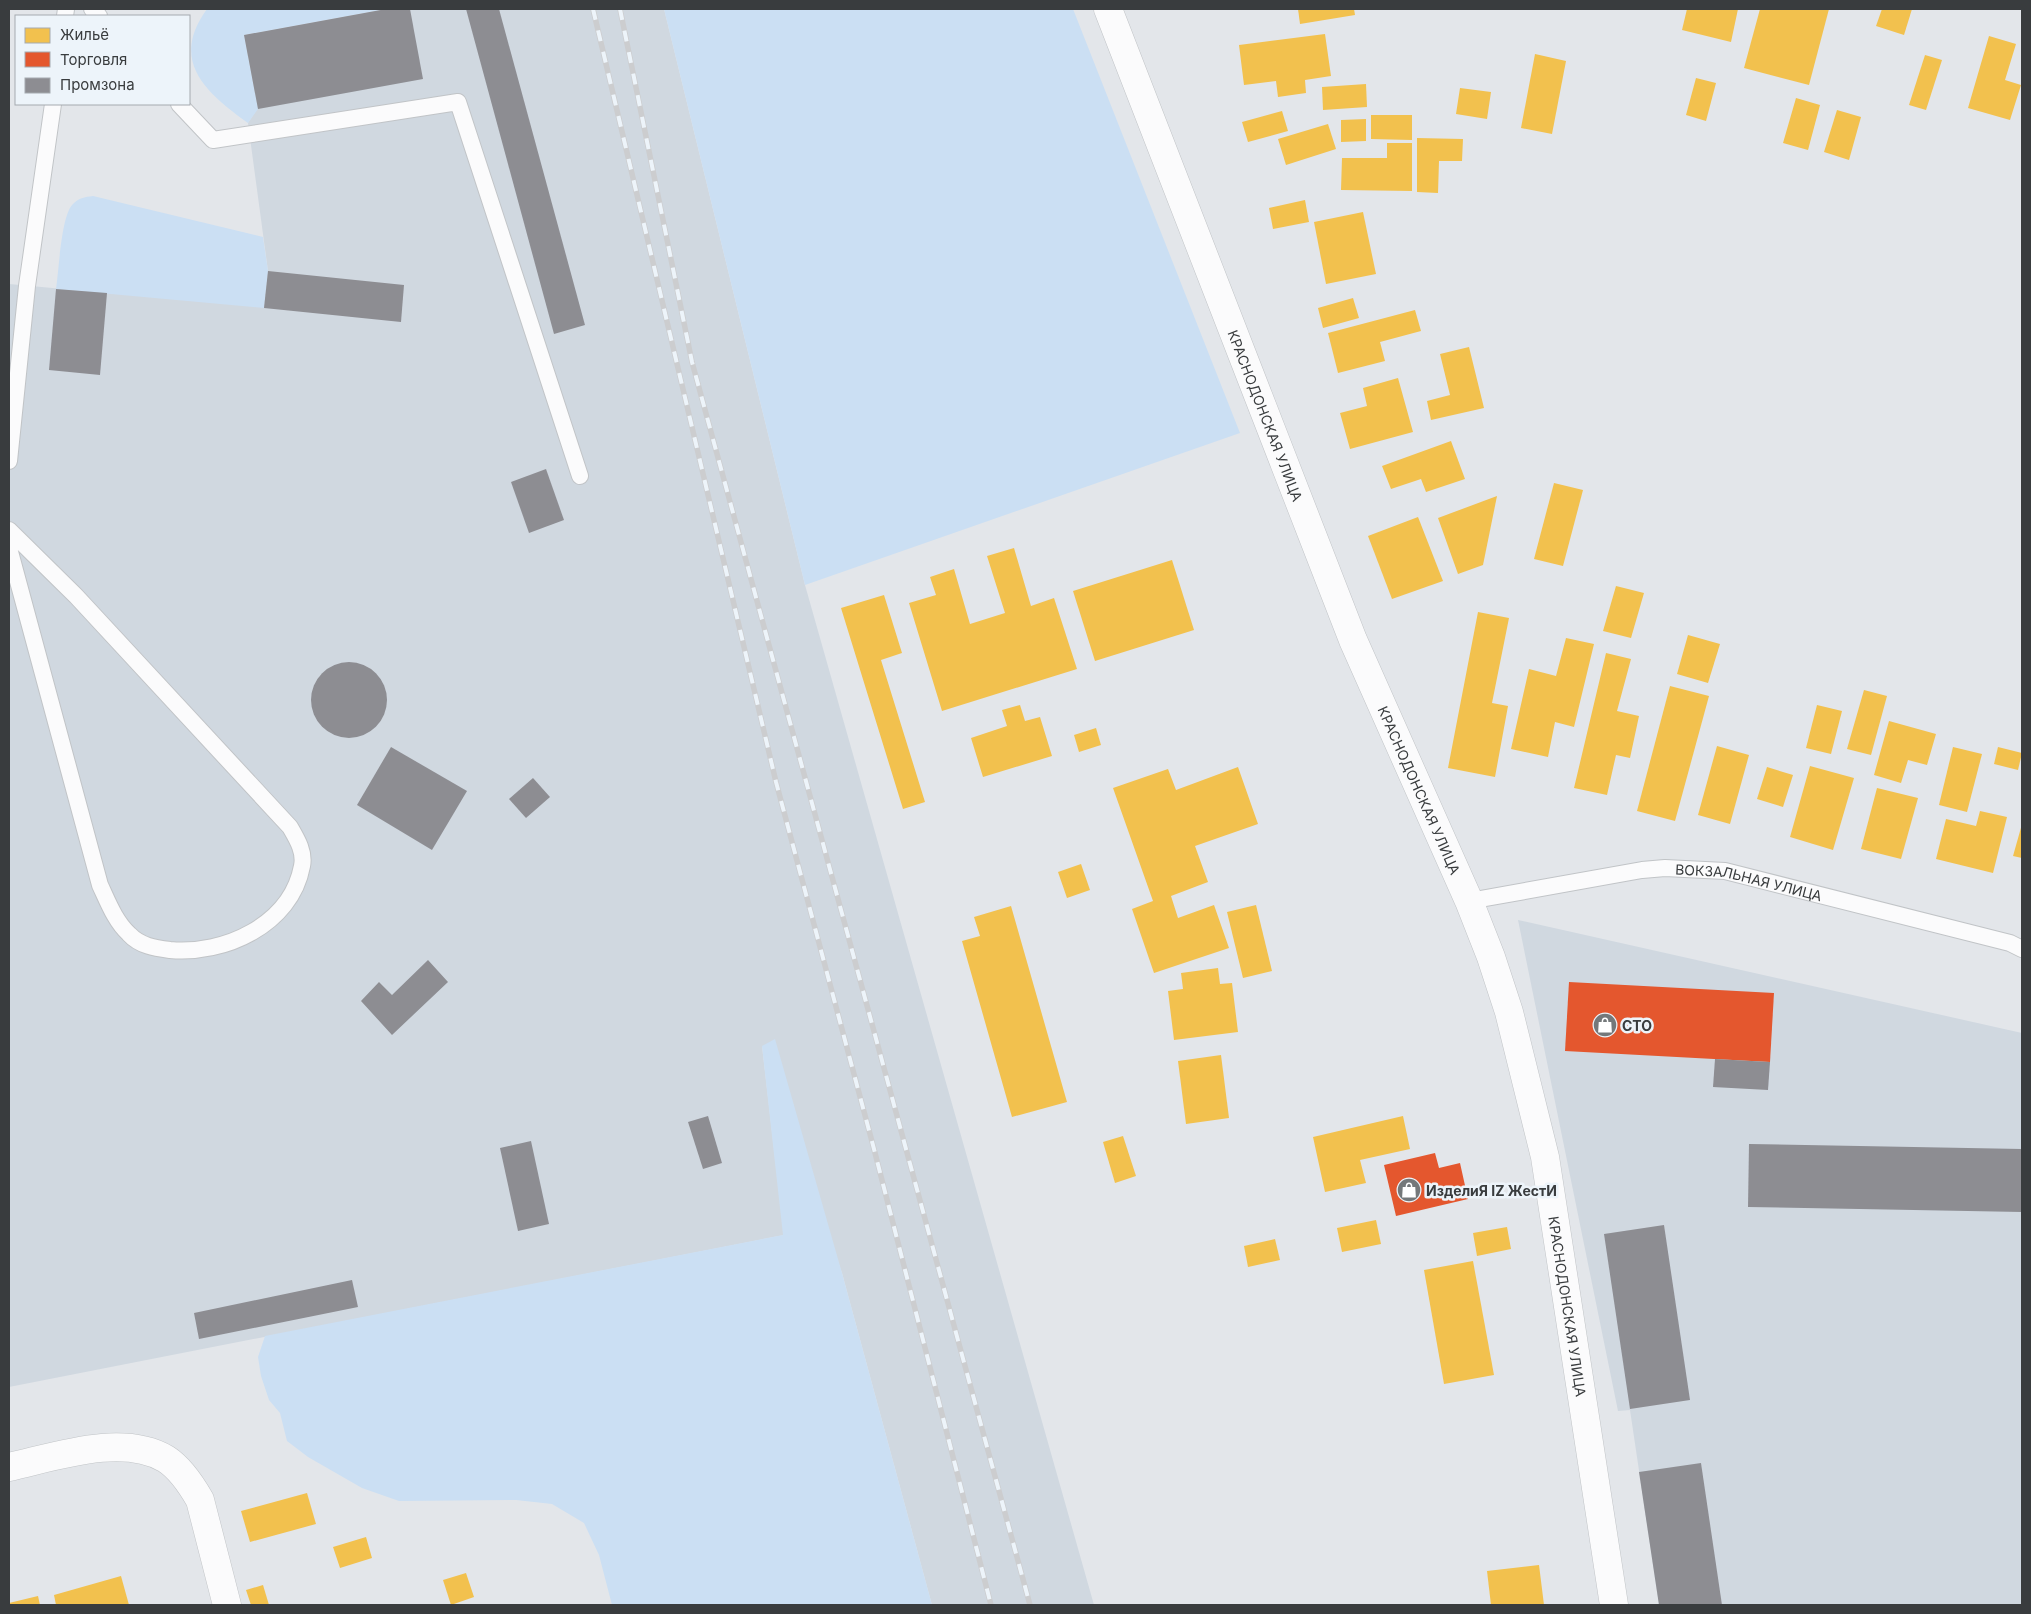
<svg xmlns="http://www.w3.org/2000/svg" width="2031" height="1614" viewBox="0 0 2031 1614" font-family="Inter,sans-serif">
<rect width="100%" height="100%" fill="#e3e6ea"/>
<g fill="#d0d8e0">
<polygon points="386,9 664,9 805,585 1094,1605 932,1605 842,1273 762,1046 784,1235 9,1387 9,284 107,293 268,271 248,123 257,109 244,35"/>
<polygon points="1518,920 2022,1033 2022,1605 1659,1605 1630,1410 1618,1411"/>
</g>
<g fill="#cbdff3">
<path d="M207 9H386L244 35 258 109 248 123C206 93 169 61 207 9Z"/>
<polygon points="664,9 1073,9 1240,433 805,585"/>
<path d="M93 196 263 237 268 271 264 308 56 289C59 270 61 218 72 205 78 198 85 197 93 196Z"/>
<polygon points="775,1039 842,1273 932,1605 612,1605 599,1555 584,1523 552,1504 516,1500 399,1501 362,1488 308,1457 287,1441 280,1413 269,1400 261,1376 258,1357 265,1336 783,1235 762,1046"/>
</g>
<g fill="#f2c14e">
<polygon points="1298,9 1354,9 1355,15 1300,24"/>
<polygon points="1687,9 1738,9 1731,42 1682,30"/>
<polygon points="1760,9 1829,9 1809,85 1744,68"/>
<polygon points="1882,9 1912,9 1904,35 1876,26"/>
<polygon points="1325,34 1331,76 1305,80 1306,93 1278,97 1276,81 1244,85 1239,45"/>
<polygon points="1989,36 2016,44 2005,80 2021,85 2010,120 1968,108"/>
<polygon points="1535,54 1566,61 1552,134 1521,128"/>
<polygon points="1925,55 1942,60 1926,110 1909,105"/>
<polygon points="1696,78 1716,83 1706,121 1686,115"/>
<polygon points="1366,84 1367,107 1323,110 1322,87"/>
<polygon points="1460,88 1491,92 1487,119 1456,114"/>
<polygon points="1796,98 1820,105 1808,150 1783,143"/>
<polygon points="1837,110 1861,117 1849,160 1824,152"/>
<polygon points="1282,111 1288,131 1248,142 1242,122"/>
<polygon points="1371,115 1412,115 1412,140 1371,139"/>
<polygon points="1366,119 1366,141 1341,142 1341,120"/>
<polygon points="1328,124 1336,149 1286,165 1278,139"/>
<polygon points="1417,138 1463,139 1462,161 1439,161 1438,193 1417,192"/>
<polygon points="1387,143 1412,143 1412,191 1341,190 1342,158 1387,158"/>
<polygon points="1305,200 1309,222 1273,229 1269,208"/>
<polygon points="1363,212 1376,274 1326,284 1314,222"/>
<polygon points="1353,298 1359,318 1323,328 1318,308"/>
<polygon points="1415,310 1421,331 1380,342 1385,361 1338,373 1328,333"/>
<polygon points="1469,347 1484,408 1431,420 1427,401 1450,395 1440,354"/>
<polygon points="1398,378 1413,432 1350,449 1340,413 1367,406 1363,388"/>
<polygon points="1451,441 1465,479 1426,492 1421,479 1391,489 1382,466"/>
<polygon points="1554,483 1583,490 1563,566 1534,559"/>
<polygon points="1497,496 1483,565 1458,574 1438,518"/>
<polygon points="1418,517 1443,581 1392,599 1368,536"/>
<polygon points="1014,548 1031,606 1054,598 1077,669 942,711 909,603 936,595 930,577 954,569 970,624 1005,613 987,556"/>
<polygon points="1172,560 1194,630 1095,661 1073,591"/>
<polygon points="1616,586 1644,593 1631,638 1603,631"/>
<polygon points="884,595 902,653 881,660 925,802 903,809 841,608"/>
<polygon points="1478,612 1509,618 1492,703 1508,706 1495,777 1448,768"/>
<polygon points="1688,635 1720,644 1708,683 1677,674"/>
<polygon points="1566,638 1594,644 1574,727 1555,722 1548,757 1511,749 1529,669 1556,676"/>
<polygon points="1606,653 1631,659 1617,711 1639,716 1630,758 1616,755 1607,795 1574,788"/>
<polygon points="1670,686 1709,696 1675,821 1637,811"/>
<polygon points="1864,690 1887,696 1871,755 1847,749"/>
<polygon points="1020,705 1025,721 1040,717 1052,756 983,777 971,738 1007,726 1002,710"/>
<polygon points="1817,705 1842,711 1831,754 1806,748"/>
<polygon points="1889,721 1936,734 1927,765 1908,760 1901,783 1874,775"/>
<polygon points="1096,728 1101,745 1079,752 1074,735"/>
<polygon points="1717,746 1749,755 1730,824 1698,815"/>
<polygon points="1953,747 1982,754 1967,812 1939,805"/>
<polygon points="1998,747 2022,753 2018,770 1994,764"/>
<polygon points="1810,766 1854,778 1833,850 1790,837"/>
<polygon points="1238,767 1258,824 1195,846 1208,882 1171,896 1178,918 1214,905 1229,948 1154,973 1132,909 1153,901 1113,788 1168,769 1176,790"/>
<polygon points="1767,767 1793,775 1783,807 1757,799"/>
<polygon points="1877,788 1918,798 1901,859 1861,849"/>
<polygon points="1980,811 2007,817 1993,873 1936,859 1946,819 1976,826"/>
<polygon points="2022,824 2022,858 2013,856"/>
<polygon points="1081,864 1090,890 1067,898 1058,872"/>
<polygon points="1256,905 1272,971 1243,978 1227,912"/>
<polygon points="1011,906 1067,1102 1012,1117 962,941 980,936 974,917"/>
<polygon points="1218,968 1220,984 1232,983 1238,1032 1174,1040 1168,991 1183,989 1181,973"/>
<polygon points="1221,1055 1229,1118 1186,1124 1178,1061"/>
<polygon points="1403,1116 1410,1149 1360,1160 1366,1183 1325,1192 1313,1137"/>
<polygon points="1123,1136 1136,1176 1115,1183 1103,1142"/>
<polygon points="1376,1220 1381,1244 1342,1252 1337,1228"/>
<polygon points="1507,1227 1511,1249 1477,1256 1473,1233"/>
<polygon points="1275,1239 1280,1260 1248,1267 1244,1246"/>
<polygon points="1473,1261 1494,1375 1444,1384 1424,1270"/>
<polygon points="307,1493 316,1524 250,1542 241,1511"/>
<polygon points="366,1537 372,1558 340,1568 333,1547"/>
<polygon points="1539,1565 1544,1605 1491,1605 1487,1571"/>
<polygon points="466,1573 474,1597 451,1605 443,1580"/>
<polygon points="121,1576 129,1605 56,1605 54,1595"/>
<polygon points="263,1585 269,1605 251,1605 246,1590"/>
<polygon points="38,1596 40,1605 9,1605 9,1603"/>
</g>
<g fill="#e4572e">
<polygon points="1569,982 1774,993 1770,1062 1565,1051"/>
<polygon points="1435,1153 1439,1168 1460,1163 1468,1199 1396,1216 1384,1165"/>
</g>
<g fill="#8d8d92">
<polygon points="386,9 410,9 423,79 258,109 244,35"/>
<polygon points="466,9 499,9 585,325 554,334"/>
<polygon points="268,271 404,285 401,322 264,308"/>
<polygon points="56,289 107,293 100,375 49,370"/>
<polygon points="546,469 564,520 529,533 511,482"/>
<circle cx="349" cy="700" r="38"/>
<polygon points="391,747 467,791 432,850 357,805"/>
<polygon points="533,778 550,797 526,818 509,799"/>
<polygon points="428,960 448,982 392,1035 361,1001 379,982 392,995"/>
<polygon points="1715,1059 1770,1062 1768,1090 1713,1087"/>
<polygon points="708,1116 722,1163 703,1169 688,1122"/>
<polygon points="531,1141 549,1224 518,1231 500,1148"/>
<polygon points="1749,1144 2022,1149 2022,1212 1748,1207"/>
<polygon points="1664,1225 1690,1400 1630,1409 1604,1234"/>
<polygon points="352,1280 358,1307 199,1339 194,1313"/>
<polygon points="1701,1463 1722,1605 1659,1605 1639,1472"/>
</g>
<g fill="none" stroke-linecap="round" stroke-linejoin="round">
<g stroke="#c1c4c7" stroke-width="18">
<g id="service">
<polyline points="92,9 99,16"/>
<polyline points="65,16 66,9"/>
<polyline points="179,104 213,140 458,102 580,476"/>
<polyline points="9,461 27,286 53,104"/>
<path d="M9 530 76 596 290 827C297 839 305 852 302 866 291 925 224 955 170 950 155 948 140 946 129 934 115 921 108 902 100 885L9 548"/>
<path id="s1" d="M1469 901 1642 870 1665 868 1725 871 2010 943 2022 949"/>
</g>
</g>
<g stroke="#c1c4c7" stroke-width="29">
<g id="minor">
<path id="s2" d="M1108 9 1353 640 1469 901 1491 957 1509 1012 1545 1157 1614 1605"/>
<path d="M9 1467C55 1457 122 1433 166 1459 180 1468 192 1486 200 1500L227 1605"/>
</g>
</g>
<use href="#service" stroke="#fbfbfc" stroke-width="16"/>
<use href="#minor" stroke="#fbfbfc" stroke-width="28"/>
<g stroke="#cccdcf" stroke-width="5.5">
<g id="rail">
<polyline points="593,9 776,782 874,1149 991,1605"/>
<polyline points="620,9 692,362 1030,1605"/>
</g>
</g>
<use href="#rail" stroke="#edf4fa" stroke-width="4" stroke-dasharray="11" stroke-linecap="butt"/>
</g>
<defs>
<g id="shop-disc" transform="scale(1.25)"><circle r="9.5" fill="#74787a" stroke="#edf4fa"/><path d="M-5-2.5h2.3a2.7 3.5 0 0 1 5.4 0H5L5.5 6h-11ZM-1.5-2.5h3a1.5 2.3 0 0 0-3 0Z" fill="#fff"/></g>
</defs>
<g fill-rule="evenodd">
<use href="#shop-disc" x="1605" y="1025"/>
<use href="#shop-disc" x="1409" y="1190"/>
</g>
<g text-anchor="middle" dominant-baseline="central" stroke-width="5" stroke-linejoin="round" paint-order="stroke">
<g font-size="14" fill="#393c3e" stroke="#edf4fa">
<text stroke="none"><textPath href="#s2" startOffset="436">КРАСНОДОНСКАЯ УЛИЦА</textPath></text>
<text stroke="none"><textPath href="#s2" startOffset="841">КРАСНОДОНСКАЯ УЛИЦА</textPath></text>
<text stroke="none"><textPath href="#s1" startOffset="284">ВОКЗАЛЬНАЯ УЛИЦА</textPath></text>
<text stroke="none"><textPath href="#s2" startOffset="1381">КРАСНОДОНСКАЯ УЛИЦА</textPath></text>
</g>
<g font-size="14" font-weight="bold" fill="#393c3e" stroke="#edf4fa" text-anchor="start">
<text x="1622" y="1025">СТО</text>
<text x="1426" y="1190">ИзделиЯ IZ ЖестИ</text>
</g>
</g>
<rect width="2031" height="1614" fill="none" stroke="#393c3e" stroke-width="20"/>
<rect x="15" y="15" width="175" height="90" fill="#edf4fa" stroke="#a5aaaf"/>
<rect x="25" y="28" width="25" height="15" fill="#f2c14e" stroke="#a5aaaf"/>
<text x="60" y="40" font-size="15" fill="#393c3e">Жильё</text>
<rect x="25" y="52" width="25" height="15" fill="#e4572e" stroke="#a5aaaf"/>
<text x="60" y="65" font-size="15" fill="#393c3e">Торговля</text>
<rect x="25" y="78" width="25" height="15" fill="#8d8d92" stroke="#a5aaaf"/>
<text x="60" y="90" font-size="15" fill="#393c3e">Промзона</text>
</svg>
